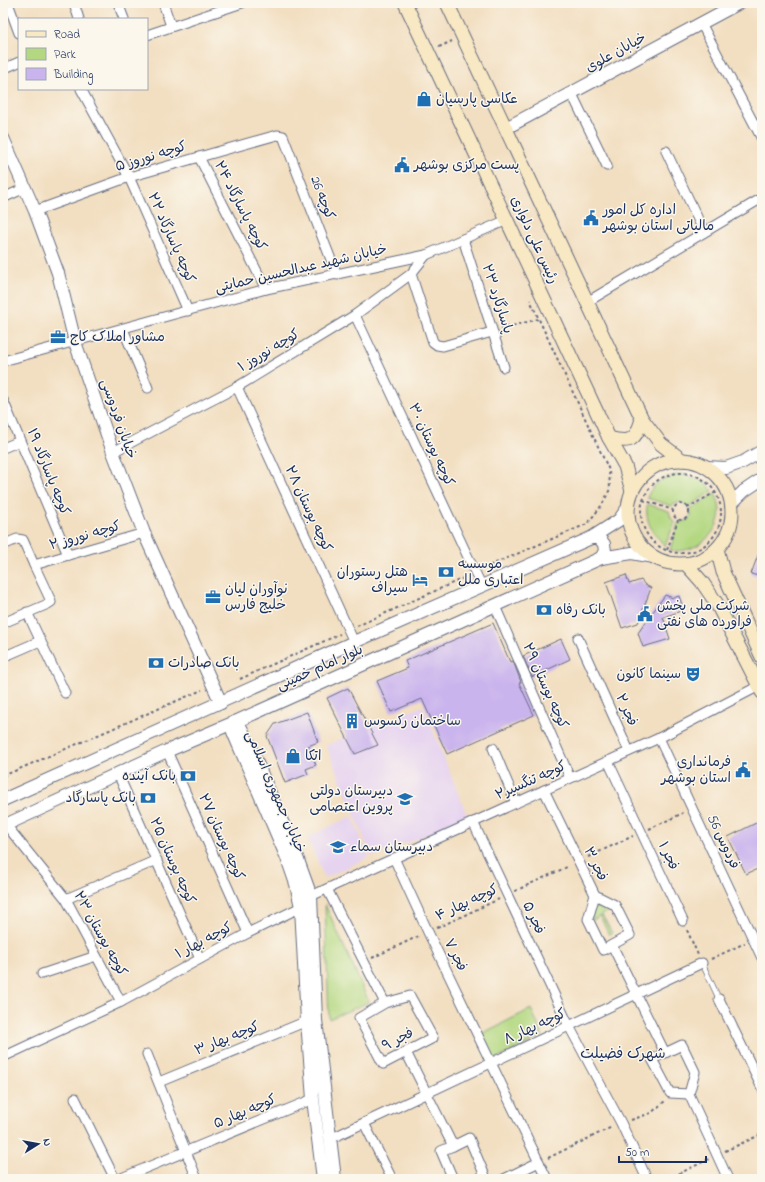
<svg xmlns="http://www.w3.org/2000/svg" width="765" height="1182" viewBox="0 0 765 1182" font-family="'Indie Flower','Playpen Sans Arabic',sans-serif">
<rect width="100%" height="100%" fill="#fbf7ec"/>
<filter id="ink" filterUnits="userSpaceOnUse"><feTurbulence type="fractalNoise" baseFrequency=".025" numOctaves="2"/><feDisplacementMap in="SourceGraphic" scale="8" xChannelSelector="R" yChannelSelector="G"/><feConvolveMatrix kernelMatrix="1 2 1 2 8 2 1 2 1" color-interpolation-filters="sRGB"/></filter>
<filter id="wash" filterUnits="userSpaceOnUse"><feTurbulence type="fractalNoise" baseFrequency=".012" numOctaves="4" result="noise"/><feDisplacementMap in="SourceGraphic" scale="16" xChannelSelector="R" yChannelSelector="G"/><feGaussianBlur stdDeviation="0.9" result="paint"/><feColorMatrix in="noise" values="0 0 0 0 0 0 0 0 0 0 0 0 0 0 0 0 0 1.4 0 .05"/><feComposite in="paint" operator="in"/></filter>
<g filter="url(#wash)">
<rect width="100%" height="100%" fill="#f2dec0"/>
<g fill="#e6d3f0">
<polygon points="423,706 468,818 372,857 326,745"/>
<polygon points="352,816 369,857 325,878 307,837"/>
</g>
<g fill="#b4d881" stroke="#688470">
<path d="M682 474 704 481 713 491 688 507 681 502 674 503 672 506 647 498C653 481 666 477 682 474Z"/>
<path d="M715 494C732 523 700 556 670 550L678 523 688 520 691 516 690 509Z"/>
<path d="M647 504 669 511 671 518 675 522 665 546C653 532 645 524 647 504Z"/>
<polygon points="325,904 369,1002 329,1019"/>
<polygon points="602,904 608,906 611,910 602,915 612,933 609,935 600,916 593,920 591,915 595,907"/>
<polygon points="531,1009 543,1036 494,1060 481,1034"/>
</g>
<g id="blocks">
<g fill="#cab4ed">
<polygon points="761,547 762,548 762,577 751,574"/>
<polygon points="626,575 629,584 641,580 645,585 651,588 638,623 622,628 606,582"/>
<polygon points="665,595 673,598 679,596 684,610 663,617 670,639 643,647 638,633"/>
<polygon points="493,623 510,662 513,661 521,682 519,683 534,715 447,754 422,699 391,712 377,681 408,668 405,661"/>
<polygon points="561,639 570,659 532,677 523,656"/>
<polygon points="348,688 378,745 355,754 327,698"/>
<polygon points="307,712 318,742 308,746 316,765 306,769 308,774 285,783 267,736 275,724"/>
<polygon points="762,820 762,867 746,874 728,837"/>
</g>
</g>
</g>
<g filter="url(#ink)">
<use href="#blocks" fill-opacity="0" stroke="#666c80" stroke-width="1"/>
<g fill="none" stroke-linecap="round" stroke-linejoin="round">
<g stroke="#666c80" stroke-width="6">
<polyline id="service" points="702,963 719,999"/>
</g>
<g stroke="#666c80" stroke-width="11">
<g id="minor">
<polyline points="8,3 19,33"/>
<polyline points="74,3 79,19"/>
<polyline points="118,3 124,19"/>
<polyline points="163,3 171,26"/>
<polyline points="701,23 762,139"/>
<polyline points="147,35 242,3"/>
<polyline points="3,69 19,62"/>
<polyline points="81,89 129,177 188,311"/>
<polyline points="572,94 607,166"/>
<polyline points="666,151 704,232"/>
<polyline points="199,157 266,289"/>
<polyline points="3,198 25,188"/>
<polyline points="35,211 129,177 277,135 283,136 337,275"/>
<polyline points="463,239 504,367"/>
<polyline points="411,274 433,342 437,345 443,346 492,332"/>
<polyline points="587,302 762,198"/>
<polyline points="355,315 482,587"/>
<polyline points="123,329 148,388"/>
<polyline points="3,361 266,289 426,255 507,220"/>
<polyline points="237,387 354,642"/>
<polyline points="3,400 68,555"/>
<polyline points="3,448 20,441"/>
<polyline points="113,452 237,387 355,315 411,274 426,255"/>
<polyline points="3,545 17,539 23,540 34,565 50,599 51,602 48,604 3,623"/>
<polyline points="34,565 144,533"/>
<polyline points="495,606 570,778"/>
<polyline points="27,612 65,693"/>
<polyline points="578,638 629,751"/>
<polyline points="3,657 40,641"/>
<polyline points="659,738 762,958"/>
<polyline points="493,748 516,803"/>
<polyline points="167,751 248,933"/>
<polyline points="608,761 683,921"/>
<polyline points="118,774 200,959"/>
<polyline points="544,790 595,895 615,905 630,935 612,945 665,1053 682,1045 695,1072 689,1094 728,1179"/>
<polyline points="473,822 569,1026 621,1123 647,1179"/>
<polyline points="6,825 66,899 121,1002"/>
<polyline points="394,858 428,932 547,1179"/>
<polyline points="327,889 385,1003 359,1018 383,1064 433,1038 410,996 385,1003"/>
<polyline points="595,895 588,919 603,950 612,945"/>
<polyline points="311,896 659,738 759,686"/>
<polyline points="66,899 157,860"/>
<polyline points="42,974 96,956"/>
<polyline points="719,999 762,1088"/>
<polyline points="406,1052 453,1146 441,1151 453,1179"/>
<polyline points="665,1053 652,1059 670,1093 689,1094"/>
<polyline points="147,1054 197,1179"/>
<polyline points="3,1057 121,1002 248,933 301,907"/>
<polyline points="159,1082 307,1021"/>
<polyline points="75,1098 115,1179"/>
<polyline points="364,1123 392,1179"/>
<polyline points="330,1139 702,963"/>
<polyline points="453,1146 469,1138 485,1176 484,1179"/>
<polyline points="119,1179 313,1099"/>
<polyline points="504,1179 539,1162"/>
</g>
</g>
<g stroke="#666c80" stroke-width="14">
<g id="tertiary">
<polyline points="506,128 739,3"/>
<polyline points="3,138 35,211 58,273 75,342 113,452 144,533 221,703"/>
<polyline points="706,467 726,468 743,462 762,451"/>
<polyline points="731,504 744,491 762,479"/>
<polyline points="591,538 599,538 604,544 605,551 601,558"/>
<polyline points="3,800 354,642 591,538 619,520 629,506"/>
<polyline points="3,826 167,751 235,722 601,558 632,553 654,557"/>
<polyline points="323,1179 313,1099 307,1021 301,907 296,884 287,858 233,732 235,722 241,728 248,742 295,852 311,896 316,1020 335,1179"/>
</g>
</g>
<g stroke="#666c80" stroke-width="15">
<g id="secondary">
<polyline points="405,3 609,438 625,466 632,491"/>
<polyline points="447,3 642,419 661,444 682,460"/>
<path d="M609 438C631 444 636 440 642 419"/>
<circle cx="680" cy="512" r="52"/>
<polyline points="717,549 723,572 762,657"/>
<polyline points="686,564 702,582 717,604 762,692"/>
</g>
</g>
<g stroke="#666c80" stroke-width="2" stroke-dasharray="3 3" stroke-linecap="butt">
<polyline points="391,3 393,8"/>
<polyline points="439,47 452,41"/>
<polyline points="501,329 538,319"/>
<circle cx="681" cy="513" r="40"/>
<polyline points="643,500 673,510"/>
<circle cx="681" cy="512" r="8"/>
<polyline points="687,508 716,492"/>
<polyline points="667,550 678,520"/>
<polyline points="484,568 587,524 602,505 610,489 609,470 530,300"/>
<polyline points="357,626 466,577"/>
<polyline points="240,679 340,634"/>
<polyline points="3,776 202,690"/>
<polyline points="649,829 683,813"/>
<polyline points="588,857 633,836"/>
<polyline points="515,891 569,866"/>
<polyline points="437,928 499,899"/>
<polyline points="687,930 698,955"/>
<polyline points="372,958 419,936"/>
<polyline points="711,959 745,943"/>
<polyline points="631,1120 651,1113 665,1101"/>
<polyline points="725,1151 762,1134"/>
<polyline points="548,1158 612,1127"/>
<polyline points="668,1179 709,1159"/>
</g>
<use href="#service" stroke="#fff" stroke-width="4.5"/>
<use href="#minor" stroke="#fff" stroke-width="9"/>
<use href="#tertiary" stroke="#fff" stroke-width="12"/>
<use href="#secondary" stroke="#f8e8c3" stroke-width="13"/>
</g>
</g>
<defs>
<g id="shop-bare" transform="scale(1.2)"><path d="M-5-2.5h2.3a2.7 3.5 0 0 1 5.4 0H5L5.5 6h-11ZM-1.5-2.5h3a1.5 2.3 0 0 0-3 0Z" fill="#1f6fb2" stroke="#fbf7ec" stroke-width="2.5" paint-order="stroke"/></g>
<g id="civic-bare" transform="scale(1.2)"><path d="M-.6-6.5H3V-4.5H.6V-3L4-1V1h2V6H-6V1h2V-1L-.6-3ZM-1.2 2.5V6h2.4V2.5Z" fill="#1f6fb2" stroke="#fbf7ec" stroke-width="2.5" paint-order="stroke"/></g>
<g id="office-bare" transform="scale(1.2)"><path d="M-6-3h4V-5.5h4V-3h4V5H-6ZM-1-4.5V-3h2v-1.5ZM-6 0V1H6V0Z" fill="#1f6fb2" stroke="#fbf7ec" stroke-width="2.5" paint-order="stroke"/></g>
<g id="bank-bare" transform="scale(1.2)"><path d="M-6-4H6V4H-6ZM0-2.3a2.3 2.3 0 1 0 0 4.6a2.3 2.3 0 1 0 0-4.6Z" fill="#1f6fb2" stroke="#fbf7ec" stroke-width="2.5" paint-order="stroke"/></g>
<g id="hotel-bare" transform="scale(1.2)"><path d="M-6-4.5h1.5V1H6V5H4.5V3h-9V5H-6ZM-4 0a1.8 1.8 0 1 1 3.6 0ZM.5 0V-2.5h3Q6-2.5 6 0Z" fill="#1f6fb2" stroke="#fbf7ec" stroke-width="2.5" paint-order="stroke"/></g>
<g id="theatre-bare" transform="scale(1.2)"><path d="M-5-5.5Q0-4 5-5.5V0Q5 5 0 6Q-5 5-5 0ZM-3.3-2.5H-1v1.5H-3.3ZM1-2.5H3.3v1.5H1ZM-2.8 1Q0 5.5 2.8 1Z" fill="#1f6fb2" stroke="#fbf7ec" stroke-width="2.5" paint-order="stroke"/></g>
<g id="building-bare" transform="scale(1.2)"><path d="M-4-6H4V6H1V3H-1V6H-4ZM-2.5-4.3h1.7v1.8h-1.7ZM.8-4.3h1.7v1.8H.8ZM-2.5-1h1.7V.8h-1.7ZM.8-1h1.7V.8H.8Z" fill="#1f6fb2" stroke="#fbf7ec" stroke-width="2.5" paint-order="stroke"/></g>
<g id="school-bare" transform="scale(1.2)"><path d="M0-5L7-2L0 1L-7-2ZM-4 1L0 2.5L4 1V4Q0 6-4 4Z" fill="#1f6fb2" stroke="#fbf7ec" stroke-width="2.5" paint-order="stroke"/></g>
</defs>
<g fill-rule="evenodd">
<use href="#shop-bare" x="424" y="99"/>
<use href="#civic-bare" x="402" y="165"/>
<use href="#civic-bare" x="591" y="218"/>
<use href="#office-bare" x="58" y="337"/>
<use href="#bank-bare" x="446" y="572"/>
<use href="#hotel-bare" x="420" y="580"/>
<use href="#office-bare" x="213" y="597"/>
<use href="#bank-bare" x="544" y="610"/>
<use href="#civic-bare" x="645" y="614"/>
<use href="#bank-bare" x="156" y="663"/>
<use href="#theatre-bare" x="693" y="674"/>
<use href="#building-bare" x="352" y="721"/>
<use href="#shop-bare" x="293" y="756"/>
<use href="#civic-bare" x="743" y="770"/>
<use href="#bank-bare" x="188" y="776"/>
<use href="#bank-bare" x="148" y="798"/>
<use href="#school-bare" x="405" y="799"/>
<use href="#school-bare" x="338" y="847"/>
</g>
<g text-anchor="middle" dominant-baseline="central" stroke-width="3" stroke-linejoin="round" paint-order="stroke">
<g font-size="14" fill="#1b2f5e" stroke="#fbf7ec">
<text transform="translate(616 53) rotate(-29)">خیابان علوی</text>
<text transform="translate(151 157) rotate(-17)">کوچه نوروز ۵</text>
<text transform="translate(322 198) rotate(69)">کوچه 26</text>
<text transform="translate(240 206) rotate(63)">کوچه پاسارگاد ۲۴</text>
<text transform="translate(171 238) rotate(66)">کوچه پاسارگاد ۲۲</text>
<text transform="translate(534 240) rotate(65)">رئیس علی دلواری</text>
<text transform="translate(301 269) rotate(-13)">خیابان شهید عبدالحسین حمایتی</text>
<text transform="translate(497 299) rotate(72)">پاسارگارد ۲۳</text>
<text transform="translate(269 351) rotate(-31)">کوچه نوروز ۱</text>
<text transform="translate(118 419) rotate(71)">خیابان فردوسی</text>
<text transform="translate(431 445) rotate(65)">کوچه بوستان ۳۰</text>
<text transform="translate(48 472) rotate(68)">کوچه پاسارگاد ۱۹</text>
<text transform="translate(308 509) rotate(65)">کوچه بوستان ۲۸</text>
<text transform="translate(85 536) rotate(-16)">کوچه نوروز ۲</text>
<text transform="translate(320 668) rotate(-24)">بلوار امام خمینی</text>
<text transform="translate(545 686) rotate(66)">کوچه بوستان ۲۹</text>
<text transform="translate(626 710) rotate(66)">فجر ۲</text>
<text transform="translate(531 781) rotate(-24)">کوچه تنگسیر۲</text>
<text transform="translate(275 792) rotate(67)">خیابان جمهوری اسلامی</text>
<text transform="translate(221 837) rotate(66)">کوچه بوستان ۲۷</text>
<text transform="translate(723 842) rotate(65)">فردوس 56</text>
<text transform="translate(668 856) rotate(65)">فجر ۱</text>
<text transform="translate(172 861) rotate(66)">کوچه بوستان ۲۵</text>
<text transform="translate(595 864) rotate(64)">فجر ۳</text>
<text transform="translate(467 903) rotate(-25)">کوچه بهار ۴</text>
<text transform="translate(533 918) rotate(65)">فجر ۵</text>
<text transform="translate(100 934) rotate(61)">کوچه بوستان ۲۳</text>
<text transform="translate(204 941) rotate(-28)">کوچه بهار ۱</text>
<text transform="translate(455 955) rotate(64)">فجر ۷</text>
<text transform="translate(535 1027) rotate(-25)">کوچه بهار ۸</text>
<text transform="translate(227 1039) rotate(-22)">کوچه بهار ۳</text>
<text transform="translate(398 1040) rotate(-28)">فجر ۹</text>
<text transform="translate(245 1112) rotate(-23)">کوچه بهار ۵</text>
</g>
<g font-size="14" fill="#1b2f5e" stroke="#fbf7ec" text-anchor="start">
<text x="436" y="99">عکاسی پارسیان</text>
<text x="414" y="165">پست مرکزی بوشهر</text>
<text x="603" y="210">اداره کل امور<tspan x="603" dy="16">مالیاتی استان بوشهر</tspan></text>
<text x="70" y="337">مشاور املاک کاج</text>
<text x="458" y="564">موسسه<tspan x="458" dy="16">اعتباری ملل</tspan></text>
<text x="408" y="572" text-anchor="end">هتل رستوران<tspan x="408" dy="16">سیراف</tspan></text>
<text x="225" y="589">نوآوران لیان<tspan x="225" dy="16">خلیج فارس</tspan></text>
<text x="657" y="606">شرکت ملی پخش<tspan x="657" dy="16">فراورده های نفتی</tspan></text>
<text x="556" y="610">بانک رفاه</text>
<text x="168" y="663">بانک صادرات</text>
<text x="681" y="674" text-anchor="end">سینما کانون</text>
<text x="364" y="721">ساختمان رکسوس</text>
<text x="305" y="756">اتکا</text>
<text x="731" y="762" text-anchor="end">فرمانداری<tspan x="731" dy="16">استان بوشهر</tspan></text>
<text x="176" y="776" text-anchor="end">بانک آینده</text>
<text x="393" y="791" text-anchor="end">دبیرستان دولتی<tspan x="393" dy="16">پروین اعتصامی</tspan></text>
<text x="136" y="798" text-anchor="end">بانک پاسارگاد</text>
<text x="350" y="847">دبیرستان سماء</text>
</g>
<g font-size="15" fill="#1b2f5e" stroke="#fbf7ec">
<text x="623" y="1054">شهرک فضیلت</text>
</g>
</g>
<rect width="765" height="1182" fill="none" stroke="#fbf7ec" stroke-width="16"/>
<rect x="18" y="18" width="130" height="72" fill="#fbf7ec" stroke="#a1a7b3"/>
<rect x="26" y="31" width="20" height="6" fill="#f8e8c3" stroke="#a1a7b3"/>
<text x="54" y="38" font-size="12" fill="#1b2f5e">Road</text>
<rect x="26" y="48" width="20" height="12" fill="#b4d881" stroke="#a1a7b3"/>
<text x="54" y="58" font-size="12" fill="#1b2f5e">Park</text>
<rect x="26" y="68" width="20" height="12" fill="#cab4ed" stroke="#a1a7b3"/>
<text x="54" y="78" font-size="12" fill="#1b2f5e">Building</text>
<g transform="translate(38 1144) rotate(79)" stroke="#fbf7ec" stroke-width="3" paint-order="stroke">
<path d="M0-3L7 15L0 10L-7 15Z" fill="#1b2f5e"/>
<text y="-6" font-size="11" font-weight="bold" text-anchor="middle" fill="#1b2f5e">N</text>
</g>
<path d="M619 1156v6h87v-6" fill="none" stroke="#1b2f5e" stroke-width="2"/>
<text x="625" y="1156" font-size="12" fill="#1b2f5e" stroke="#fbf7ec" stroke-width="3" paint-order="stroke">50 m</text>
</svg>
